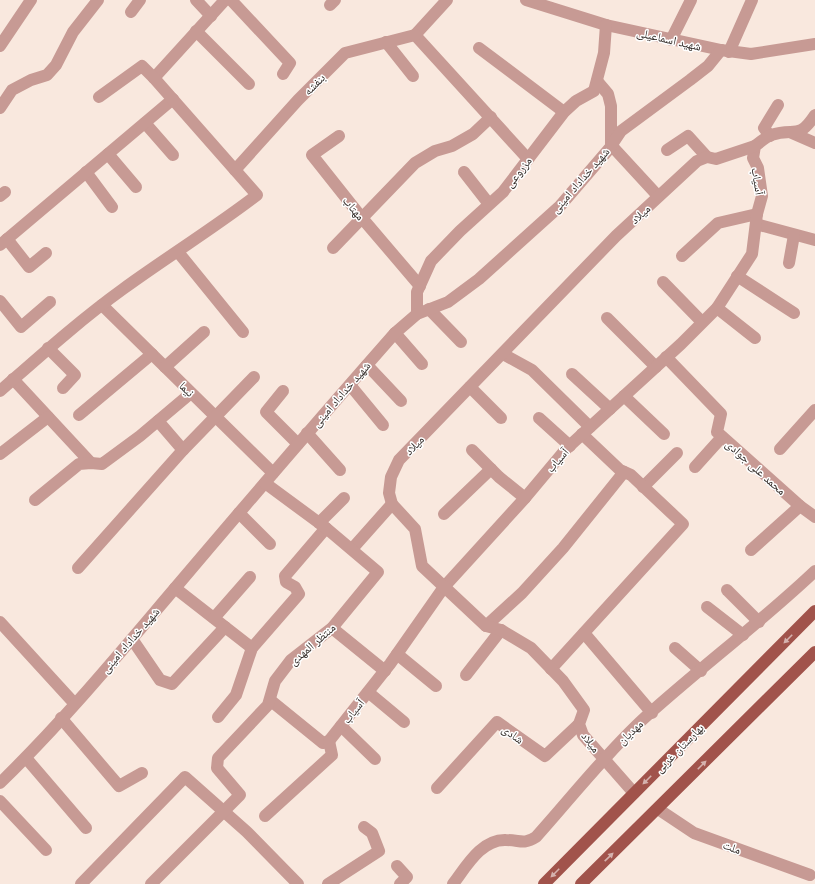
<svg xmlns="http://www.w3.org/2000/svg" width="815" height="884" viewBox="0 0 815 884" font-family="Lato,'Noto Naskh Arabic',sans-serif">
<rect width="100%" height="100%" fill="#f9e8de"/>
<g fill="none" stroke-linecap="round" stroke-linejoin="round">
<g stroke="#c79a94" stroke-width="12">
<polyline points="196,0 211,16"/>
<polyline points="231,0 290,63 283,74"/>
<polyline points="526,0 606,25 721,50 751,54 815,44"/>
<polyline points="330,5 335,0"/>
<polyline points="131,12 140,0"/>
<polyline points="196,31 249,84"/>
<polyline points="415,35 528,159"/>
<polyline points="415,35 447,0"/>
<polyline points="671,40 691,0"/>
<polyline points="386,42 413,76"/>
<polyline points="0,46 31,0"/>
<polyline points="479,48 564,112"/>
<polyline points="729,52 752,0"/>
<polyline points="154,78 225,0"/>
<polyline points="597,81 608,94 611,106 611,145 658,196"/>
<polyline points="0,108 12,90 31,80 47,75 56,65 73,32 98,0"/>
<polyline points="145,123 173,155"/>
<polyline points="792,133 815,143"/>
<polyline points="339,136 312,155 362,218 420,286"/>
<polyline points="770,136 764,128 778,105"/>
<polyline points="667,150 688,136 707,157"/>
<polyline points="108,154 136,187"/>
<polyline points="235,170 298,100 345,53 415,35"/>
<polyline points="86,172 112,207"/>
<polyline points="464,172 489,204"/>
<polyline points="0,196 5,192"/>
<polyline points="756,224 815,240"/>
<polyline points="7,239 29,267 46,253"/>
<polyline points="0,245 173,99"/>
<polyline points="333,248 415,163 435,151 452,146 473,134 491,117"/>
<polyline points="178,252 243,332"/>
<polyline points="682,256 718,223 757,214"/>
<polyline points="789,263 794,235"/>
<polyline points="737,276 794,313"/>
<polyline points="663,282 702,322"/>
<polyline points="0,301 21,327 50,302"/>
<polyline points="102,305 273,473"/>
<polyline points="717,308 755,338"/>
<polyline points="429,309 461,342"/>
<polyline points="417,314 417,292 431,261 460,231 503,192 564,112 576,101 594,91 604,53 606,25"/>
<polyline points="607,318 656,367"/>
<polyline points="395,333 422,364"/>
<polyline points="48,348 75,375 63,388"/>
<polyline points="503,354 532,370 590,427"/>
<polyline points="666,357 721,414 717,432 800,506 815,517"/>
<polyline points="367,365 401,401"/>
<polyline points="165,367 204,332"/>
<polyline points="572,374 610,409"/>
<polyline points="13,379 91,463"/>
<polyline points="350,385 383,425"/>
<polyline points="470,387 501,418"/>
<path d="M0 391C40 356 80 320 123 289 167 257 214 228 257 195L154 78 142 66 99 97"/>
<polyline points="283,391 266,412 298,444"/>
<polyline points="624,396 664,434"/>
<polyline points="79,415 152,354"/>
<polyline points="539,418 570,446"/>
<polyline points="158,421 183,450"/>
<polyline points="307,433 340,470"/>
<polyline points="780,449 815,410"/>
<polyline points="472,450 499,477 525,498"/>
<polyline points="0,454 48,417"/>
<polyline points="695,467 722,437"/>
<polyline points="643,487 677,453"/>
<polyline points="35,500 79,464 91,463 102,464 140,436 191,393"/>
<polyline points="239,513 270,544"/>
<polyline points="444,514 491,469"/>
<polyline points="319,523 344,498"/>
<polyline points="352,549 392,504"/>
<polyline points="751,550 800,506"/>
<polyline points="78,568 183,450 254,377"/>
<polyline points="175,588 252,648"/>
<polyline points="727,590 759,622"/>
<polyline points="707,607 743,635"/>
<polyline points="214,618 250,577"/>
<polyline points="0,622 74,703"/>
<polyline points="486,626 522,593 563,548 624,472"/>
<polyline points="332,628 385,671"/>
<polyline points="584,633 652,713"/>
<polyline points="132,639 160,680 172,684 225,627"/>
<polyline points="675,648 701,671"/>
<polyline points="397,654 436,686"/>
<polyline points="551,669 683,524 631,475 620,470 582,434"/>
<polyline points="466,675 501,630"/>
<polyline points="368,692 404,722"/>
<polyline points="270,700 323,743 329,741"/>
<polyline points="218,717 236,695 252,648 299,594 295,587 286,582 285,576 326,528"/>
<polyline points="61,718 119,786 142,773"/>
<polyline points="341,726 375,759"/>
<path d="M329 741 390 664 444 587 525 498 566 449 681 344 717 308 752 254 757 214 762 196 758 168 753 158 755 146C760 142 765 138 771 135 795 127 798 141 815 115"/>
<polyline points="26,758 86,828"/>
<path d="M0 783C63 722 119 654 176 587 248 502 321 417 395 333L417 314 448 302 479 279 560 206 609 149 621 131 690 80 708 66 721 50"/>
<polyline points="437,788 497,722 545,756 579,724"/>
<polyline points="634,793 583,735 579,724 584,710 563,681 531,648 501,630 486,626 422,566 415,529 392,504 389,493 391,477 399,460 616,236 697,161 707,157 716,159 755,146"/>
<polyline points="0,801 46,850"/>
<polyline points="658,809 694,833 810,875"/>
<polyline points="265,816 332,755 329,741"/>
<polyline points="397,866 407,877 400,884"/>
<polyline points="81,884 185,777 247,832 298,884"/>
<polyline points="151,884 240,795 217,768 218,758 268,705 275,681 291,660 332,628 378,572 326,528 265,483"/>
<polyline points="328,884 379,851 372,833 364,827"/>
<path d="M453 884C466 867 481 839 506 840 521 840 523 845 536 837 571 798 602 758 640 722 697 670 759 624 815 571"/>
</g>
<g stroke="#a1534b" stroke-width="12">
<polyline points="544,884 815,611"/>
<polyline points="581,884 815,652"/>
</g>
</g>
<defs><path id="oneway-solid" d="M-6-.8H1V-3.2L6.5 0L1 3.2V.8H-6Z"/></defs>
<g fill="#d5b2ae">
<use href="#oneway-solid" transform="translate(788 639) rotate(135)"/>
<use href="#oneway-solid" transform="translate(702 765) rotate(-45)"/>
<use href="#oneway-solid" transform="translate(647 780) rotate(135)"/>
<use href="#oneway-solid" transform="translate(609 857) rotate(-44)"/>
<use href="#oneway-solid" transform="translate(555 873) rotate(135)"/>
</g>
<g text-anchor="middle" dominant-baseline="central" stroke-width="3" stroke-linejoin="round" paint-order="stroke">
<g font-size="12" fill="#332c29" stroke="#fff">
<text transform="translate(669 39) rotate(13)">شهید اسماعیلی</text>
<text transform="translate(314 84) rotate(-45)">بنفشه</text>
<text transform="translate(518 172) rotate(-52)">مزروعی</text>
<text transform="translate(580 180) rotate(-49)">شهید خداداد امینی</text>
<text transform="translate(758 181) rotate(81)">آسیاب</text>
<text transform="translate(354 208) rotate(51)">مهتاب</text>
<text transform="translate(640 214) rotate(-43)">میلاد</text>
<text transform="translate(187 389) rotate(45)">نیما</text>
<text transform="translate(341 394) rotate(-49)">شهید خداداد امینی</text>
<text transform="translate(414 445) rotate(-46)">میلاد</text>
<text transform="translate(557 460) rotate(-49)">آسیاب</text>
<text transform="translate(756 467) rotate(42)">محمد علی جوادی</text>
<text transform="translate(130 640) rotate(-49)">شهید خداداد امینی</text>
<text transform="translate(312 644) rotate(-41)">منتظر المهدی</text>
<text transform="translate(353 711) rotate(-51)">آسیاب</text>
<text transform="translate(630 732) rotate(-43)">مهدیان</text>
<text transform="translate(513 734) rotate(36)">شادی</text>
<text transform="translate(591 742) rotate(53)">میلاد</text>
<text transform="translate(679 748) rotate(-45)">بهارستان غربی</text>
<text transform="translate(732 847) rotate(20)">ملت</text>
</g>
</g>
</svg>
